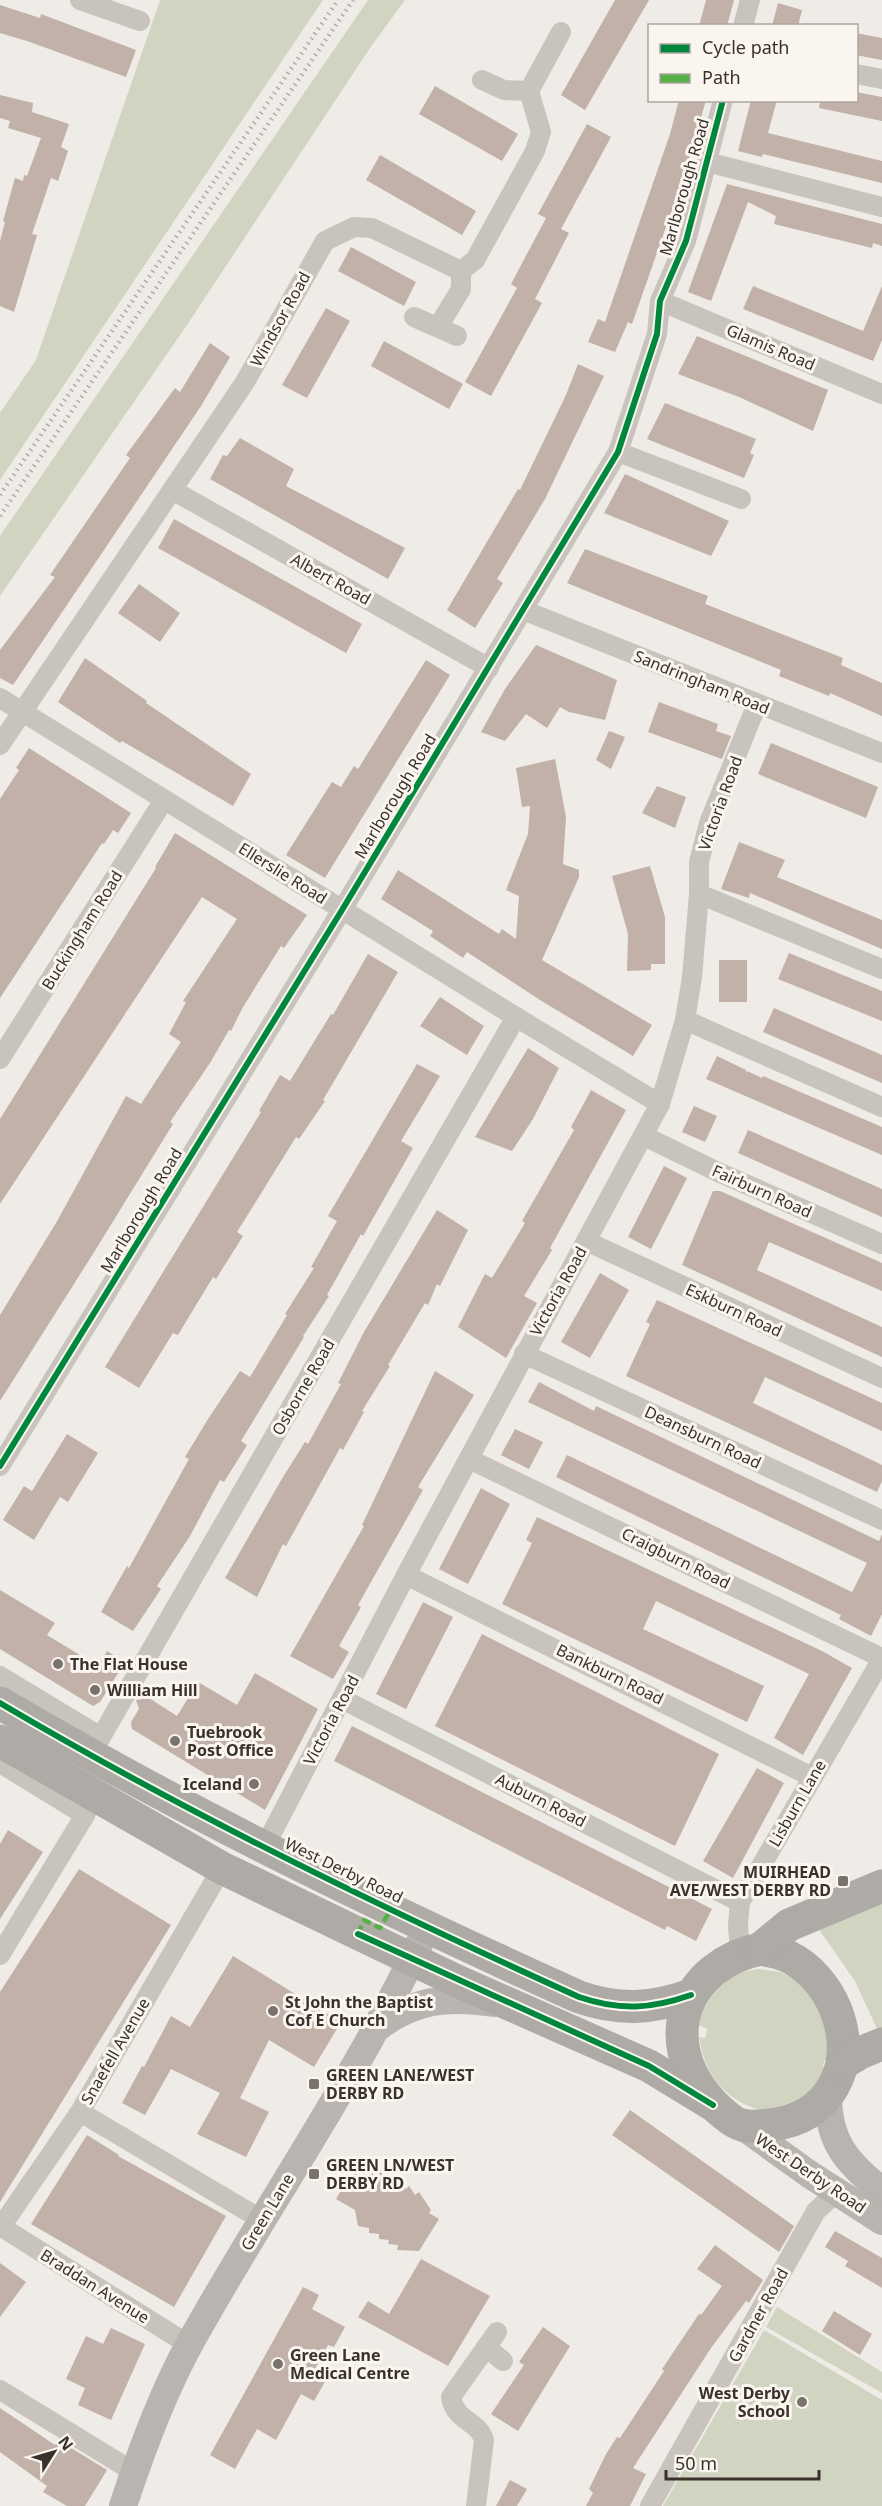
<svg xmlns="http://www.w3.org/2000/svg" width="882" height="2506" viewBox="0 0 882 2506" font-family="'Noto Sans',sans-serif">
<rect width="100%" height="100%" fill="#efebe6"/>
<g fill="#d0d4c1">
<polygon points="160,0 323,0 0,480 0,413 36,360"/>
<polygon points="368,0 405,0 370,48 187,325 0,596 0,536"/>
<polygon points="882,1901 882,2030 878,2031 855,1981 818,1928"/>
<path d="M759 1969 780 1972 800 1982 806 1991 808 1989 828 2030V2061L824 2060 823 2067 826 2068 823 2078 797 2105 764 2109V2111C727 2103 704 2074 699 2037L705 2038 707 2029 699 2025C707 1994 726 1973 759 1969Z"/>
<polygon points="777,2307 882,2372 882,2393 766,2327"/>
<polygon points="764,2330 882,2400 882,2506 663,2506"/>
</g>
<g fill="#c1b1a8">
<polygon points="615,0 649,0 585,110 561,95"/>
<polygon points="706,0 734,0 727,26 699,26"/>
<polygon points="778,3 802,10 798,26 772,26"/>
<polygon points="0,5 40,18 41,14 136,50 126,77 27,41 0,33"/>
<polygon points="856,33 882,38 882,60 856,55"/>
<polygon points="435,86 518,134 502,161 419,114"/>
<polygon points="856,92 882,97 882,121 819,108 820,100 856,100"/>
<polygon points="0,95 33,103 32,112 69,124 61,147 68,151 58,181 51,178 32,234 37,235 14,312 0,306 0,241 5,222 3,221 15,178 23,181 24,175 27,176 41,138 8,128 10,121 0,118"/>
<polygon points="679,100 706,100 686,170 632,324 628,322 615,352 588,342 598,319 605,322 670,134"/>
<polygon points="751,100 777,100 768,133 882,161 882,183 763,154 762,157 738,151"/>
<polygon points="587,124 611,137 561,229 569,233 535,299 542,303 491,396 465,382 517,288 511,284 546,218 538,214"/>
<polygon points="380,155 476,211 462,235 366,180"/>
<polygon points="727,184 882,224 882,246 873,243 872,248 774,224 776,216 748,202 711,301 688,292"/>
<polygon points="351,247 416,282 404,306 338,271"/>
<polygon points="753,286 863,331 882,286 882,340 873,361 743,309"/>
<polygon points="326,308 350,321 307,398 282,385"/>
<polygon points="697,336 828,390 813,431 739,397 678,374"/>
<polygon points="384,341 463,384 449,409 371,366"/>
<polygon points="210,343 230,357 201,406 13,685 0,678 0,650 55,577 50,575 130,458 126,455 175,388 180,392"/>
<polygon points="578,364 604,376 545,499 497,579 503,583 475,628 447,610 518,489 520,490 566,395"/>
<polygon points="665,403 756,439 750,453 754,455 744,478 647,439"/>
<polygon points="240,438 294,469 286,486 405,548 388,579 210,479 223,455 227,456"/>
<polygon points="625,474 729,521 711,556 604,513"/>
<polygon points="174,519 362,624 346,653 158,548"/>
<polygon points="585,549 708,596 705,604 843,658 841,665 882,683 882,716 830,693 829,696 779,676 781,670 567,583"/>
<polygon points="139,584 180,613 160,642 118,613"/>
<polygon points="536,645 617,680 605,720 569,712 560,707 547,728 526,714 505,741 481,732 505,689"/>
<polygon points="85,658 147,701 146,703 251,774 233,806 122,741 120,743 58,702"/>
<polygon points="426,660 450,675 325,878 286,855 332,782 341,787 354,766 358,769"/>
<polygon points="659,702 718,724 716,731 731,736 722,759 648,732"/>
<polygon points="609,731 625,737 611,769 596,760"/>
<polygon points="771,743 878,787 866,818 758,774"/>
<polygon points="29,748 131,813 118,833 113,830 104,844 102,843 0,998 0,799 19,770 16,768"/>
<polygon points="555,759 566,817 563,864 579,870 579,877 542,960 652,1025 633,1056 540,1000 467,952 463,958 430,936 433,931 381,899 398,870 499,934 502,929 516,939 519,896 506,890 528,834 530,806 522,807 516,768"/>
<polygon points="657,786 686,797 675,828 642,813"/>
<polygon points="175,833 307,915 284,948 281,946 243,1007 231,1031 229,1030 210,1063 170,1122 173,1124 96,1249 0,1401 0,1315 56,1223 126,1096 141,1104 181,1042 169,1034 186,1002 183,1001 237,919 202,897 0,1204 0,1119 156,868 155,867"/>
<polygon points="739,842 785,860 777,877 882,920 882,949 750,893 749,898 721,889"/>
<polygon points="650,866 665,917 665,964 651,964 651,970 627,971 628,934 612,876"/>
<polygon points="789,953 882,991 882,1021 778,979"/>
<polygon points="368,954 398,972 323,1100 325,1101 299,1139 296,1137 237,1232 243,1236 216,1279 213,1277 178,1335 173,1333 139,1388 105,1367 261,1112 259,1111 280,1075 290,1081 331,1014 333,1015"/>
<rect x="719" y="960" width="28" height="42"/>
<polygon points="440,997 484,1026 467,1055 420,1026"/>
<polygon points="774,1008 882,1055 882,1083 763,1032"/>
<polygon points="528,1048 559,1068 533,1119 512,1151 475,1137"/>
<polygon points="717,1056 746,1070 746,1073 747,1071 762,1078 763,1076 882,1127 882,1155 706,1079"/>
<polygon points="417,1064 440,1076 401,1141 413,1148 363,1236 361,1234 327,1295 329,1296 303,1336 304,1337 241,1441 247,1445 224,1482 220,1480 190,1536 157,1586 161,1589 133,1631 101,1612 127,1566 129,1568 189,1459 185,1457 208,1419 240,1371 250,1377 287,1315 285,1314 314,1268 311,1267 337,1221 328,1216"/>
<polygon points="591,1090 626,1110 550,1248 552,1250 524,1296 537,1303 506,1358 458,1327 485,1274 492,1278 525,1223 522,1221 574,1130 571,1127"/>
<polygon points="694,1106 717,1116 705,1142 682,1132"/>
<polygon points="748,1130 882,1189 882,1217 738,1153"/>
<polygon points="664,1166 687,1178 651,1249 628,1237"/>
<polygon points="713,1191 720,1191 882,1263 882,1291 769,1242 757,1270 882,1327 882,1357 682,1265"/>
<polygon points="437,1210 468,1230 440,1286 437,1284 428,1305 425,1303 388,1365 390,1366 362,1411 364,1412 343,1450 340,1448 286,1546 283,1544 257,1597 225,1578 283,1477 305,1442 308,1444 341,1384 338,1383 364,1332"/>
<polygon points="600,1273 629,1290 590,1358 561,1342"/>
<polygon points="657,1300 882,1403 882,1431 765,1377 753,1403 882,1465 882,1481 877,1492 626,1376 650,1324 646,1322"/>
<polygon points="435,1371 474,1395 418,1487 423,1490 358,1605 361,1607 339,1646 349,1652 333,1679 290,1656 364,1526 362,1525"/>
<polygon points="539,1382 594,1411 596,1406 879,1541 882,1534 882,1614 871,1636 839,1619 841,1615 556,1477 567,1455 852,1592 867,1563 528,1402"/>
<polygon points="515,1429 543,1442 529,1469 501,1455"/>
<polygon points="67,1434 98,1453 68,1502 60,1497 34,1540 3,1520 24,1486 32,1491"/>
<polygon points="481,1488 510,1504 468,1584 439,1569"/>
<polygon points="537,1517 822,1651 852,1668 803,1755 774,1738 809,1674 656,1601 643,1629 764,1686 747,1722 502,1604 532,1543 526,1540"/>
<polygon points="0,1590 55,1623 47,1635 98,1666 107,1651 125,1662 100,1702 93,1706 0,1649"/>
<polygon points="423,1602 453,1617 406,1709 376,1694"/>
<polygon points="482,1634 719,1754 675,1846 435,1726"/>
<polygon points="255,1673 318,1709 265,1810 132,1729 131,1722 139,1709 136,1700 149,1698 177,1716 198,1682 237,1705"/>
<polygon points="352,1726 712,1909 696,1941 667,1926 665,1930 334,1761"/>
<polygon points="757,1768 784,1783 733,1878 703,1861"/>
<polygon points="8,1830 43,1852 0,1919 0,1844"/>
<polygon points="79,1869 171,1925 0,2202 0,1992"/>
<polygon points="233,1956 341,2022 314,2067 269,2040 240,2098 269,2112 246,2157 197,2134 220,2093 171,2069 145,2115 122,2103 142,2066 144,2067 171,2016 190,2027"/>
<polygon points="630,2110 794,2226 779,2252 612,2135"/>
<polygon points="87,2135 119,2155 118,2156 226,2216 174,2307 31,2224"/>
<polygon points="354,2168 367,2175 377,2168 385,2177 388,2174 396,2184 400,2181 406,2189 409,2186 415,2195 419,2192 431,2210 429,2213 439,2219 419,2251 397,2250 398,2245 388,2244 389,2240 379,2239 379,2234 369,2233 369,2228 358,2226 355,2210 336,2199"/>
<polygon points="835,2231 882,2258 882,2288 845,2266 848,2261 825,2247"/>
<polygon points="715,2245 763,2280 749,2303 746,2301 711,2348 633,2468 646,2474 630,2506 586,2506 593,2493 589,2489 606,2454 617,2437 620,2438 664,2371 662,2369 699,2314 701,2315 722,2286 697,2269"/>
<polygon points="421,2259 490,2296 448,2366 358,2317 368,2301 389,2314"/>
<polygon points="0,2263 26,2282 0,2317"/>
<polygon points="303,2287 319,2295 312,2309 345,2327 334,2347 328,2345 313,2373 326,2380 314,2401 301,2394 276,2440 257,2429 235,2469 210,2455"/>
<polygon points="834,2311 872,2334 860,2355 822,2331"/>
<polygon points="543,2327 570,2346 518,2431 491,2414 524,2365 519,2362"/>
<polygon points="111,2328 145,2344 111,2420 78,2405 85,2388 66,2379 86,2336 103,2344"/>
<polygon points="0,2408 55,2445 58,2440 107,2470 85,2506 67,2506 43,2492 47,2486 0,2452"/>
<polygon points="510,2480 527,2489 517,2506 496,2506"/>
</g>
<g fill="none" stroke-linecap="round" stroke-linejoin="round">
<g stroke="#c9c3be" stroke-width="20">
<polyline points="80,0 140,21"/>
<polyline points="743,26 750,0"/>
<polyline points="856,74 882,79"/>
<polyline points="482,80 504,90 529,91"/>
<polyline points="707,162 882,207"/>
<polyline points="660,301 882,394"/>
<polyline points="414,317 457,336"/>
<polyline points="438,327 461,289 461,271"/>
<polyline points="618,452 741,499"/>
<polyline points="174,491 489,668"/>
<polyline points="523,610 882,753"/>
<polyline points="0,698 516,1017 660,1104"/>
<polyline points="0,745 245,382 325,241 354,227 372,228 461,271 475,260 535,151 541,132 529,91 561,32"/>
<polyline points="699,894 882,969"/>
<polyline points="685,1020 882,1107"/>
<polyline points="0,1059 164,800"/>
<polyline points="644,1136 718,1172 882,1244"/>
<polyline points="586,1241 882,1378"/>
<polyline points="524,1354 882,1520"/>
<polyline points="469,1459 882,1658"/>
<polyline points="0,1466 342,910 618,452 657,334 660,301 686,241 723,100"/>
<polyline points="406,1575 812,1777"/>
<polyline points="0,1676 101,1737"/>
<polyline points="342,1699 740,1902"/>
<polyline points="90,1756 516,1017"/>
<polyline points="0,1763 85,1815"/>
<polyline points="265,1846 406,1575 660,1104 685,1020 692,977 699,894 699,862 709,823 757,704"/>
<polyline points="740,1953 738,1925 740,1902 882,1659"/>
<polyline points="0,1955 85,1815 94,1794"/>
<polyline points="80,2112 262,2220"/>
<polyline points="0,2226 189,2345"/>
<polyline points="0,2228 80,2112 222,1868"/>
<polyline points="486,2347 503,2361"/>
<polyline points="0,2390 134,2472"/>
<path d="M476 2506 484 2440C478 2420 455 2422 451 2397L497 2332"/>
<polyline points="650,2506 816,2211 837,2192"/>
</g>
<g stroke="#b9b4af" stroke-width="28">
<path d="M377 2028C414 1999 449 1996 494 2003"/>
<path d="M828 2095C828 2142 847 2163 882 2191"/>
<polyline points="741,2125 809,2174 882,2221"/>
<path d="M123 2506C141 2451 162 2394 190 2343 247 2240 313 2142 370 2039 390 2001 411 1965 427 1926"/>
</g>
<g stroke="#aeaaa5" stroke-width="33">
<path d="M0 1703C186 1813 382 1908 579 1997 620 2011 651 2009 691 1995"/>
<polyline points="0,1741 222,1868 457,1981 649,2066 713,2105"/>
<path d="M760 1949C769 1951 779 1952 787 1956 830 1976 856 2035 837 2079 827 2102 807 2118 782 2123 771 2125 753 2128 742 2125 732 2123 713 2105 707 2097 657 2037 686 1965 760 1949Z"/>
<polyline points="760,1949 789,1925 882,1886"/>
<polyline points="842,2064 860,2053 882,2044"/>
</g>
<g stroke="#b1aca8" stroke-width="4.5" stroke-dasharray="1.5 4.5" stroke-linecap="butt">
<polyline points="0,495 338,0"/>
<polyline points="0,516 353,0"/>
</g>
<polyline stroke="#56b246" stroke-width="4.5" stroke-dasharray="9 4.5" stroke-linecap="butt" points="358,1934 364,1920 380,1928 391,1909"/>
<g stroke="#faf5ef" stroke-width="10">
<g id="cycleway">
<polyline points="0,1466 342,910 618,452 657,334 660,301 686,241 723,100"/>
<path d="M0 1703C186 1813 382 1908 579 1997 620 2011 651 2009 691 1995"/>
<polyline points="358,1934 649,2066 713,2105"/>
</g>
</g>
<use href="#cycleway" stroke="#00873e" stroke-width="6"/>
</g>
<g fill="#79726d" stroke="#faf5ef" stroke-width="2">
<circle cx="58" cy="1664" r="6"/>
<circle cx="95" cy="1690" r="6"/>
<circle cx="175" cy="1741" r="6"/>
<circle cx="254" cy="1784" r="6"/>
<rect x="837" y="1875" width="12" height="12" rx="3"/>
<circle cx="273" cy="2011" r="6"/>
<rect x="308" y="2078" width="12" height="12" rx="3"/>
<rect x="308" y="2168" width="12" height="12" rx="3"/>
<circle cx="278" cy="2364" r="6"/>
<circle cx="802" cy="2402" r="6"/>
</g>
<g text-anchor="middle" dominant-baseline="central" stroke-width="6" stroke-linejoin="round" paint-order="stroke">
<g font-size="16" fill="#3a312c" stroke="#faf5ef">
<text transform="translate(684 187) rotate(-74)">Marlborough Road</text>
<text transform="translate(280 319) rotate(-61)">Windsor Road</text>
<text transform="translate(771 347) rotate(23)">Glamis Road</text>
<text transform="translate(331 579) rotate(29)">Albert Road</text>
<text transform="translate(702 682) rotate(22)">Sandringham Road</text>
<text transform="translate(395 796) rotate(-59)">Marlborough Road</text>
<text transform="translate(720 803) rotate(-70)">Victoria Road</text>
<text transform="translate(283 873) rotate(32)">Ellerslie Road</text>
<text transform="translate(82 930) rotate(-58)">Buckingham Road</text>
<text transform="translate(762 1191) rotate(24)">Fairburn Road</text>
<text transform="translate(141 1210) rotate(-59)">Marlborough Road</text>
<text transform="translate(558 1291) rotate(-61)">Victoria Road</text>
<text transform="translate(734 1310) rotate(25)">Eskburn Road</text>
<text transform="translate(303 1387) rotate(-60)">Osborne Road</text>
<text transform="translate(703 1437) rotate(25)">Deansburn Road</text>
<text transform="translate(676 1558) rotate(26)">Craigburn Road</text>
<text transform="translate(610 1674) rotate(26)">Bankburn Road</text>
<text transform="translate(331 1720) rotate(-62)">Victoria Road</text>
<text transform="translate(541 1800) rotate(27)">Auburn Road</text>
<text transform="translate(797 1803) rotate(-60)">Lisburn Lane</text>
<text transform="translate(344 1870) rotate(26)">West Derby Road</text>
<text transform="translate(115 2051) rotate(-60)">Snaefell Avenue</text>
<text transform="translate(811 2173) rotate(34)">West Derby Road</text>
<text transform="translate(267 2212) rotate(-59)">Green Lane</text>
<text transform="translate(95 2286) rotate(32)">Braddan Avenue</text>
<text transform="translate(758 2315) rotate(-61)">Gardner Road</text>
</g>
<g font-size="16" font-weight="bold" fill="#3a312c" stroke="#faf5ef" text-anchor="start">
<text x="70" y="1664">The Flat House</text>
<text x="107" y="1690">William Hill</text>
<text x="187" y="1732">Tuebrook<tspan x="187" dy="18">Post Office</tspan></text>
<text x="242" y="1784" text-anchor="end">Iceland</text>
<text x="831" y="1872" text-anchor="end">MUIRHEAD<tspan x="831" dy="18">AVE/WEST DERBY RD</tspan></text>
<text x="285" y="2002">St John the Baptist<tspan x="285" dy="18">Cof E Church</tspan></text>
<text x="326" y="2075">GREEN LANE/WEST<tspan x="326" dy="18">DERBY RD</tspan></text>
<text x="326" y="2165">GREEN LN/WEST<tspan x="326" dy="18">DERBY RD</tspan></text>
<text x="290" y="2355">Green Lane<tspan x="290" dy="18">Medical Centre</tspan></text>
<text x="790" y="2393" text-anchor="end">West Derby<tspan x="790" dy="18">School</tspan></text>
</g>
</g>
<rect x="648" y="24" width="210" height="78" fill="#faf5ef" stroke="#ada7a1" stroke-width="1.5"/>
<rect x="660" y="44" width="30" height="9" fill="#00873e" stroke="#ada7a1" stroke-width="1.5"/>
<text x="702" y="54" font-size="18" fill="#3a312c">Cycle path</text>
<rect x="660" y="74" width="30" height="9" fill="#56b246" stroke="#ada7a1" stroke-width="1.5"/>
<text x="702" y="84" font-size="18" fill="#3a312c">Path</text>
<g transform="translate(54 2452) rotate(53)" stroke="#faf5ef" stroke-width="4.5" paint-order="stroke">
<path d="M0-4.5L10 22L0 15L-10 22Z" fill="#3a312c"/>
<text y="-9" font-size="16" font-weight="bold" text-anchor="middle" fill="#3a312c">N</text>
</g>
<path d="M666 2470v9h153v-9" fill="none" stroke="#3a312c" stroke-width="3"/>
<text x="675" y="2470" font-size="18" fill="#3a312c" stroke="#faf5ef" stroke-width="4.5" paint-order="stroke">50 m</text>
</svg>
